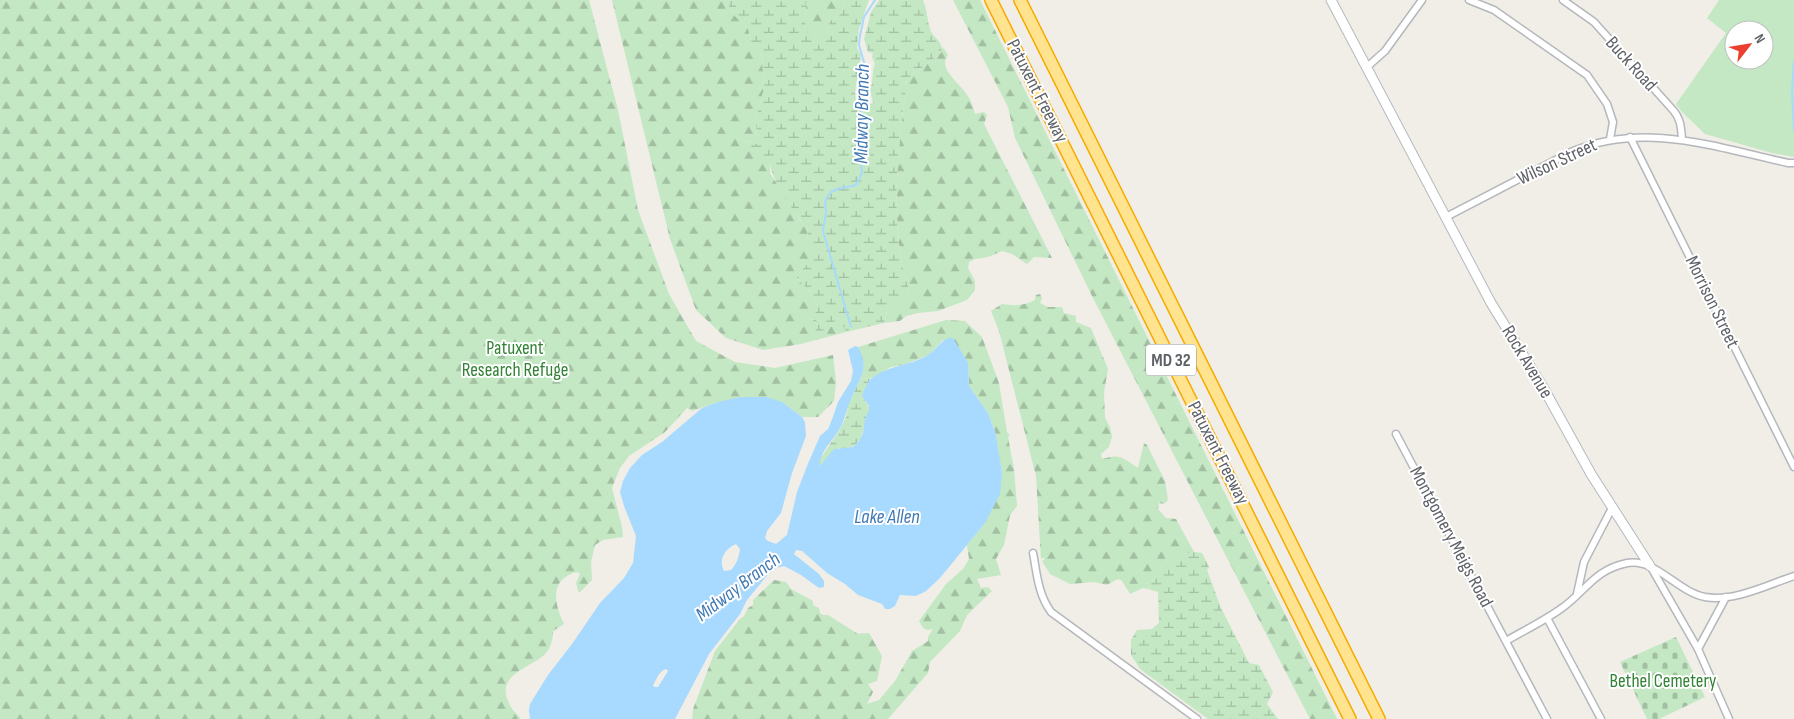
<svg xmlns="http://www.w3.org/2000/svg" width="1794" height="719" viewBox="0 0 1794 719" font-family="'Sofia Sans Condensed',sans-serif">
<defs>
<pattern id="forest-firs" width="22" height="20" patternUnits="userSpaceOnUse" patternTransform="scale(1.25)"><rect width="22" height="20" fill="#c3e8c3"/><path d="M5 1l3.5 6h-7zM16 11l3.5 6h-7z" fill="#a2bfa2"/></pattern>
<pattern id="wetland-marsh" width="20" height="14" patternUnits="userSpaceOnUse" patternTransform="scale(1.25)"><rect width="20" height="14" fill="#c3e8c3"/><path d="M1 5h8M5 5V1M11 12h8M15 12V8" fill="none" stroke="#a2bfa2"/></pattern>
<pattern id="cemetery-stones" width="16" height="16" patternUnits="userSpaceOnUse" patternTransform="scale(1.25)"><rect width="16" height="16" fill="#c3e8c3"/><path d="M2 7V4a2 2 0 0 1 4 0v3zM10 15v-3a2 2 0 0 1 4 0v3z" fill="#a2bfa2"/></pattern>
</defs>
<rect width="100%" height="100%" fill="#f0eee7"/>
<path fill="#c3e8c3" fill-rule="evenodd" d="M1719 0H1794V157L1772 153 1705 134 1681 111 1676 104 1726 33 1707 18ZM1734 30H1764V60H1734Z"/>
<g fill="url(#forest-firs)">
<path d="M0 0H589L618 110 638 210 669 294 696 341 735 362 775 368 833 355 836 382 834 401 818 417H802L782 402H718L692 411 687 408 665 432 629 456 620 468 612 488 622 527 623 537 603 540 595 545 591 562 592 580 579 593 576 583 580 574 577 572C549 579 554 604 564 624L553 631C553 639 551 647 546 653 532 668 494 674 509 703 511 709 517 714 521 719H0Z"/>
<path d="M612 0H725L735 16 748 28 752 45 759 50 762 56 764 89 756 118 757 144 746 141 755 154 758 151 770 163V173L800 220 808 227 807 238 814 258 798 274 797 278 813 296 818 308 814 315 806 317 818 321V324L815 323 817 330C828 331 830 329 836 319L839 318 846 332 801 344 763 350 726 338 696 310 670 239Z"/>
<path d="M807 0H846L840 15 830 21 826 33 817 39C813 38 809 37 807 33 804 25 805 7 807 0Z"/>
<polygon points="953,0 980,0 1337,719 1310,719 1092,296 1015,138 1008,107"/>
<path d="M943 47 948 55C937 69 960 83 967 95 971 100 973 107 975 114L984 112 987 115 984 124 1052 258 1034 257 1027 264 1012 254 1002 251 988 257 975 259 969 262 968 268 975 281V290L967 300 938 311 918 313 906 316 900 321 884 323 887 311 904 301 910 293C908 284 904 274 902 264 891 204 899 139 907 79L941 53Z"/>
<path d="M1040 294 1042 298 1040 303 1048 307H1062L1064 313 1076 316V322L1091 328 1108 369 1104 392 1105 418 1110 427 1112 437 1109 447 1101 454 1102 459C1120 453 1123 458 1138 468L1144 443 1147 445 1165 481 1168 500 1164 504 1159 503 1158 509 1166 518 1176 519 1194 552C1167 555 1160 567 1148 589L1143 588 1130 594 1122 581 1118 579 1107 585 1094 582 1070 584 1050 574 1042 561 1044 560V557L1041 559 1036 476 999 331 991 311 1002 304C1014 306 1024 306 1035 300L1036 295Z"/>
<path d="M946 320 965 321 982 337 999 383 1007 432 1010 435 1008 437 1014 469 1017 506 1010 515 1004 545 996 559 1001 575 977 579 981 588 988 587 992 591 967 615 960 631 930 662 928 673 888 719H692L693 709 715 651 740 619 744 616 748 608 753 605V600L774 580 786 582 791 589 813 601V605L819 608 820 613 823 615H828L858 634 869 633 882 656 877 681 868 684 873 692 867 704 879 700 895 681 912 651 928 641V637L933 629 927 630 923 628 919 621 946 584 963 569 969 559 967 545 985 523 1002 473 996 435 988 413 969 386 968 363 943 340 929 355 903 365 891 367 870 379 861 378C864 366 864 359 858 347Z"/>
</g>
<g fill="url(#wetland-marsh)">
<path d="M725 0H807C805 7 804 25 807 32 809 37 813 38 817 39L826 33 830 21 840 15 846 0H869L859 29 857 48 861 55 855 92 857 109 873 103 870 89C874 82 871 73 875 64L872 57 873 53 868 52 864 39 871 12 879 0H923C927 9 927 19 930 29 933 39 945 41 941 53L907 79C899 139 891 204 902 264 904 274 908 284 910 293L904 301 887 311 884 323 846 332 839 318 836 319C830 329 828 331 816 331L814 323 818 324V321L806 317 811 311 813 312 811 315H814L818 308 813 296 797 278 798 274 813 258 807 238 808 228C796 216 771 180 770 163L767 161 764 163 758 151 755 154 757 157 754 158 745 141 757 144 756 118 764 89 762 56 759 50 752 45 748 28 735 16Z"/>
<path d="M861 378 870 379 862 396C864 401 870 405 869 410 869 414 866 417 865 421 862 437 859 451 838 448L820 467V459L839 431 846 417 849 402Z"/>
<path d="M1194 552 1202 553 1209 567 1207 570 1221 608 1249 663 1259 665 1273 692 1267 704 1278 719H1208L1140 669 1131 655V640L1137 630 1152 629 1159 623 1158 592 1148 589C1160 567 1167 555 1194 552Z"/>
</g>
<polygon fill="url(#cemetery-stones)" points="1676,637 1705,697 1659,719 1647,719 1620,662"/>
<path fill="#a8d9ff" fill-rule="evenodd" d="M949 338H953L968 363 969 386 988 413 996 435 1002 473 1000 494 985 523 940 578 926 591 916 596 900 595 895 606 890 609H885L882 604 858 595 845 584 827 573 802 551 796 550 794 554 819 574 824 581V587L819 588 801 575 784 566 776 568 769 573 747 600 740 614 709 654 675 719H530L529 710 530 704 548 675 572 644 600 603 624 578 633 563 636 536 624 506 620 492 623 481 630 468 642 455 662 442 702 408 718 402 741 397H766L782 402 802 417 805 422 806 436 792 473 781 513 767 531 765 538 768 541 776 544 787 535 797 492 807 466 820 436 828 429 833 417 838 402 851 381 853 371 848 350 855 346 858 347C871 370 858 380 850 401 846 411 845 420 839 430 832 442 819 452 820 466L834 449 853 447 859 441 863 433 865 418 869 411V406L862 396C864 391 867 382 871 379 887 365 911 366 928 355 936 350 940 341 949 338ZM736 544 740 549C739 557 736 565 731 570L724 571C718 559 725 549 736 544ZM666 669 668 671 658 687H654L653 685C657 679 659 671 666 669Z"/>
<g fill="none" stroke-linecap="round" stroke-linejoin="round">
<g stroke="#a8d9ff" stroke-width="2">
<polyline points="1794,61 1792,91 1794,131"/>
<polyline points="851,327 823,231 826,213 825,203 827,197 831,192 840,188 853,186 857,184 862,172 859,148 861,120 859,91 866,69 859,45 860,36 864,17 875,0"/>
</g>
<g stroke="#b4b7bb" stroke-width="9">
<g id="street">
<polyline points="1469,0 1494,10 1587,75 1607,104 1613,122 1610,139"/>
<path d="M1563 0 1594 22 1673 110C1681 119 1681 128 1682 139"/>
<polyline points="1367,67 1385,51 1422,0"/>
<polyline points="1630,137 1794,467"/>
<path d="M1446 217 1571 152C1644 121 1715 147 1788 163H1794"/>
<polyline points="1396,434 1547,719"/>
<path d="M1033 553C1037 574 1038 594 1051 612L1197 719"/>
<polyline points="1652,569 1698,649 1729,719"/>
<polyline points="1577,594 1584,562 1612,508"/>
<polyline points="1547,618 1601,719"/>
<path d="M1506 641C1525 630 1544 621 1562 608 1587 590 1594 570 1627 563 1656 558 1676 591 1705 597 1734 602 1767 585 1794 576"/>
<polyline points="1698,649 1726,597"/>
</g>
</g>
<g stroke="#b5b9be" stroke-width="11">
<polyline id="secondary" points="1331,0 1491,303 1544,389 1591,474 1650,566"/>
</g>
<g stroke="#f7aa00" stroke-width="14">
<g id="highway">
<polyline points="991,0 1350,719"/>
<polyline points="1020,0 1379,719"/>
</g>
</g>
<use href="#street" stroke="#fff" stroke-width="6"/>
<use href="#secondary" stroke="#fff" stroke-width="9"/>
<use href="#highway" stroke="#ffe38f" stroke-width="11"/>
</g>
<g text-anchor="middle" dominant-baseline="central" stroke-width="4" stroke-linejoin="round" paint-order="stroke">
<rect fill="#fff" stroke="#8e9195" stroke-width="1" x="1146" y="344.5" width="50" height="31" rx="4"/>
<g font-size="18" font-weight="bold" fill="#5e6267">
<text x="1171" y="360">MD 32</text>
</g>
<g font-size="19" fill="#5e6267" stroke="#fff">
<text transform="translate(1631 64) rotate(48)">Buck Road</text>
<text transform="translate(1037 91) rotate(63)">Patuxent Freeway</text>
<text transform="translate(1557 162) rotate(-25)">Wilson Street</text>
<text transform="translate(1712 302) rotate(64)">Morrison Street</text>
<text transform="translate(1527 362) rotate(59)">Rock Avenue</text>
<text transform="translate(1218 453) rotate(63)">Patuxent Freeway</text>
<text transform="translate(1451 537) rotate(62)">Montgomery Meigs Road</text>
</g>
<g font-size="19" fill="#328236" stroke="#fff">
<text x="515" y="348">Patuxent<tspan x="515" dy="22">Research Refuge</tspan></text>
<text x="1663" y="681">Bethel Cemetery</text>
</g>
<g font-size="20" font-style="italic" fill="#4179b5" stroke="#fff">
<text transform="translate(862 114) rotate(-89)">Midway Branch</text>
<text x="887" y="517">Lake Allen</text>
<text transform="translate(738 587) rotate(-37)">Midway Branch</text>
</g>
</g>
<g transform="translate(1749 45) rotate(59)"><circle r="24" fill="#ffffff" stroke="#bfc0c2"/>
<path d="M0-4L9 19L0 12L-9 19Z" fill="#ed3f30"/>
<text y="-8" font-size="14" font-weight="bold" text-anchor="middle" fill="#5e6267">N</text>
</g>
</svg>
